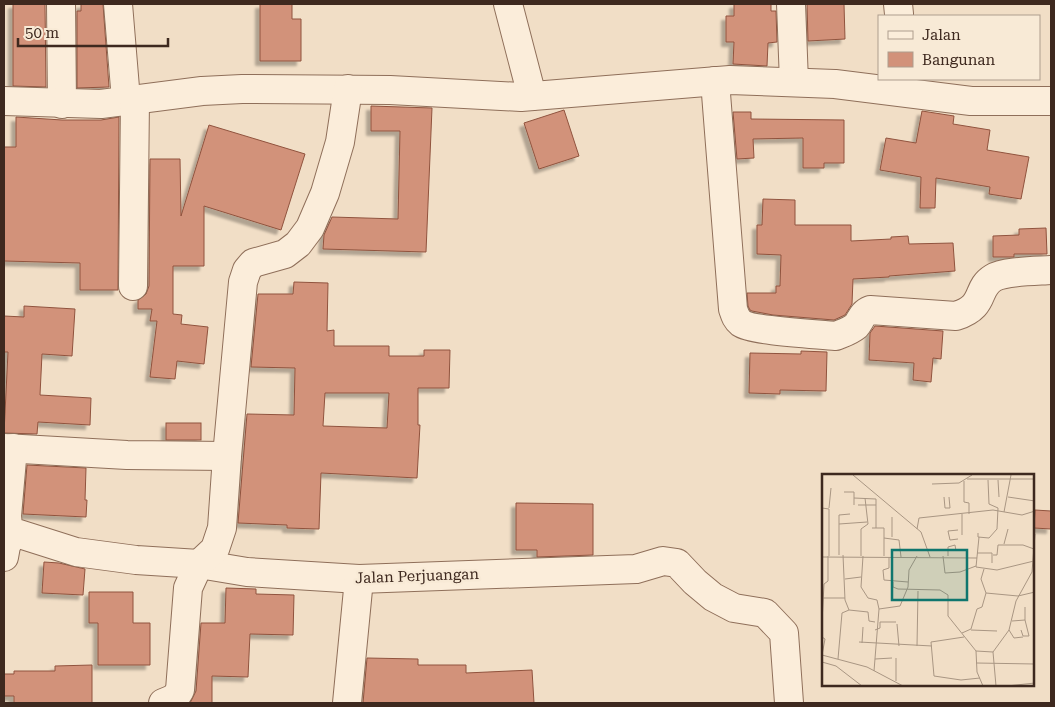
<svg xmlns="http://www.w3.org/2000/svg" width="1055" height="707" viewBox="0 0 1055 707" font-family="'Roboto Serif',serif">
<defs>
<filter id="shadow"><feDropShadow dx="-4.5" dy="4.5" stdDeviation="1" flood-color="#0004"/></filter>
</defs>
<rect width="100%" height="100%" fill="#f1dec6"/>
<g fill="#d2927a" stroke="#90533e" fill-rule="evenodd" filter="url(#shadow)">
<polygon points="13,4 45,4 46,87 13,86"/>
<polygon points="81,4 103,4 109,87 77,88 77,11 81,11"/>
<polygon points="260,4 292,4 292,19 301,19 301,61 260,61"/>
<polygon points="734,4 771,4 771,11 776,11 777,42 768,43 767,66 733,64 734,42 726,42 726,16 734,16"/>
<polygon points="807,4 844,4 845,39 808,41"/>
<polygon points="371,106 432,108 426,252 323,249 324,235 332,217 398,219 400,131 371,131"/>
<polygon points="564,110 579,156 539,169 524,123"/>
<polygon points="922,111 954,116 953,124 990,130 987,150 1029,157 1021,199 989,194 990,187 936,178 935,208 920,208 921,177 880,170 886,138 916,143"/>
<polygon points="733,112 751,112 751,119 844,120 844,163 824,163 824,168 803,168 803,138 753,139 754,158 737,159"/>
<polygon points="16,117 62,120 101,120 119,117 118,290 80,290 80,263 4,261 4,147 16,147"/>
<polygon points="209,125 305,154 281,230 204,206 204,266 173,266 173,314 182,315 181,324 208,327 204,364 177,361 175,379 150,377 157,321 150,321 152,309 138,309 138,300 146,294 149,286 150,159 180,159 181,216"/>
<polygon points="763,199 795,200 795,225 851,225 851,241 891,239 891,237 908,236 909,244 953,243 955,271 889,276 889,277 853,279 852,304 845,315 834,320 773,315 752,311 750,310 748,306 747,293 776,293 776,286 780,286 781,255 757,254 757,225 762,225"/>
<polygon points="1046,228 1047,254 1014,254 1014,257 993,257 993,236 1019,235 1019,229"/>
<path d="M294 282 328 283 327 331 334 330V346H389V356H424V350H450L449 388H418V425H420L417 478 321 473 319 529 287 528V525L238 523 247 414 294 415 295 368 251 367 258 294H293ZM325 393H389L387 428 323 426Z"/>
<polygon points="24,306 75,309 72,356 42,354 40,395 91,398 90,425 38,422 37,434 4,433 8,352 4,352 4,316 24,317"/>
<polygon points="875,326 943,331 941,359 933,358 931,382 913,380 914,363 869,360 870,333"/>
<polygon points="801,351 827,352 826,391 780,390 780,394 749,393 750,353 801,354"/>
<rect x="166" y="423" width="35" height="17"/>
<polygon points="27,465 86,468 85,500 87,500 86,517 23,514"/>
<polygon points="516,503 593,504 593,555 537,557 537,550 516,550"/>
<polygon points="1035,510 1051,511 1051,529 1034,528"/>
<polygon points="44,562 59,563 85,569 83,595 42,593"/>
<polygon points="226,588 256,589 256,594 294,595 293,635 250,634 248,677 212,676 212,703 190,703 196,691 201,623 225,623"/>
<polygon points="89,592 133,592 133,623 150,623 150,665 98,665 98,623 89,623"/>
<polygon points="367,658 418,659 418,665 466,665 466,673 532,670 534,703 363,703"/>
<polygon points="92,665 92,703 14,703 14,696 4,696 4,674 14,674 14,671 55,671 55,666"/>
</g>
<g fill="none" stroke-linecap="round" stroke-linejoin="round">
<g stroke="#8f6f5a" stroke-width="30">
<g id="minor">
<polyline points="61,4 62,104"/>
<polyline points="118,4 126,100"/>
<polyline points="508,4 532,96"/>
<polyline points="791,4 794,82"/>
<polyline points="898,4 899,14"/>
<path d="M715 81 733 309C735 315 736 319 741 323 752 331 818 334 836 336 843 333 850 331 856 326 861 320 862 313 870 310L956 316C987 306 975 289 993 278 1004 271 1037 271 1051 270"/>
<polyline points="4,101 101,104 202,91 242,89 390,90 521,97 730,80 835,84 971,101 1051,101"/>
<polyline points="133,286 135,99"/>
<polyline points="4,448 127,455 227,456"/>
<polyline points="13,448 7,516 8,526 13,532 76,552 136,560 199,564 247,572 359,579 636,569 663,561 677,563 695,582 713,597 734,608 765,613 784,633 789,703"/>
<polyline points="4,557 6,546 13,532"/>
<polyline points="163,703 175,698 180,690 188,588 199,564 215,549 222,528 227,456 243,282 247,270 253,263 285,254 298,244 310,228 325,193 340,142 348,89"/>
<polyline points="347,703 359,579"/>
</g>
</g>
<use href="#minor" stroke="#fbedda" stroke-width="28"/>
</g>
<g text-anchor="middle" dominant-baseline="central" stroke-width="5" stroke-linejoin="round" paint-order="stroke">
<g font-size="15" fill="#3e291f" stroke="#f8ead6">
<text transform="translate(417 576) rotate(-2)">Jalan Perjuangan</text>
</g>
</g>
<g transform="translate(822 474)">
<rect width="212" height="212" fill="#f1dec6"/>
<path fill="none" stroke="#a99683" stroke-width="1" d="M31 1 99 58 108 83M145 5H213M176 6 177 23M142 7V28L147 29V40M110 10 137 9 150 1M22 18H32V31M122 23 123 34H128L127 23M186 23 213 27M32 24 54 25V54M36 31H54M0 34 7 35V82M7 34 9 14M182 38 189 1M17 50 45 48M50 54H62V82M95 55 97 44 171 36 200 41 213 37M136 56 126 57 128 66 136 65M156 59V63L167 64 175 55 176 34 167 30 166 6M140 61V40M70 63V43M157 63 154 93 175 96 212 87M62 64 77 66 79 83M182 70 186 55M155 79H170V89M17 81V41L28 40M21 81 23 126 27 136 46 138 47 147 53 148M171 81H175L176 71H201L212 75M39 82V55L46 50 43 24M41 82 39 113 46 124 55 126 57 135 52 197M121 82 123 99 138 98 154 92M126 82V73L133 71 134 77M0 83 155 84M67 83V94L61 96 62 106 86 108M23 105 39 103M71 108V113L76 115 118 116 126 121V142L154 177 155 198 161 212M164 119 196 122 213 118M1 124H23M57 135 78 132 86 113 87 96 95 82M190 147 203 146V133M0 148 2 110 6 107V82M75 150 77 172M53 156 58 154V148H74M149 156 175 157M187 156 192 164 201 163M199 156 201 162H207L203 146M140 159 149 155 155 135 160 133 164 119 159 105 162 95M0 163 3 165 0 181M142 163 109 168 112 202 139 206 158 204M37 168 110 172M40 169 41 153M95 172 96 117M154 177 171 178 187 156 194 127 210 98 213 60M171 178 174 212M0 181 45 193 81 212M74 184V207M16 185 20 139 27 136M53 185 70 184M0 188 14 192 40 212M154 189 213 190M185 212 213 209"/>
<path fill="#0f766e" fill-opacity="0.15" stroke="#0f766e" stroke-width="2.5" d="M70 76H145V126H70Z"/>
<rect width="212" height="212" fill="none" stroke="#3e291f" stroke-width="2.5"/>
</g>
<rect width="1055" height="707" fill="none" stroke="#3e291f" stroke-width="10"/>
<rect x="878" y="15" width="162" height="65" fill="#f8ead6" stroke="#ae9d8d"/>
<rect x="888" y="31" width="25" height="8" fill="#fbedda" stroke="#ae9d8d"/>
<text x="922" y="40" font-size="15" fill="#3e291f">Jalan</text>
<rect x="888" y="52" width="25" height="15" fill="#d2927a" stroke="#ae9d8d"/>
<text x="922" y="65" font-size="15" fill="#3e291f">Bangunan</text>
<path d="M18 38v8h150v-8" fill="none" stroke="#3e291f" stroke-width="2.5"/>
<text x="25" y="38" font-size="15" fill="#3e291f" stroke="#f8ead6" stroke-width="4" paint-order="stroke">50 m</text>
</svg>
